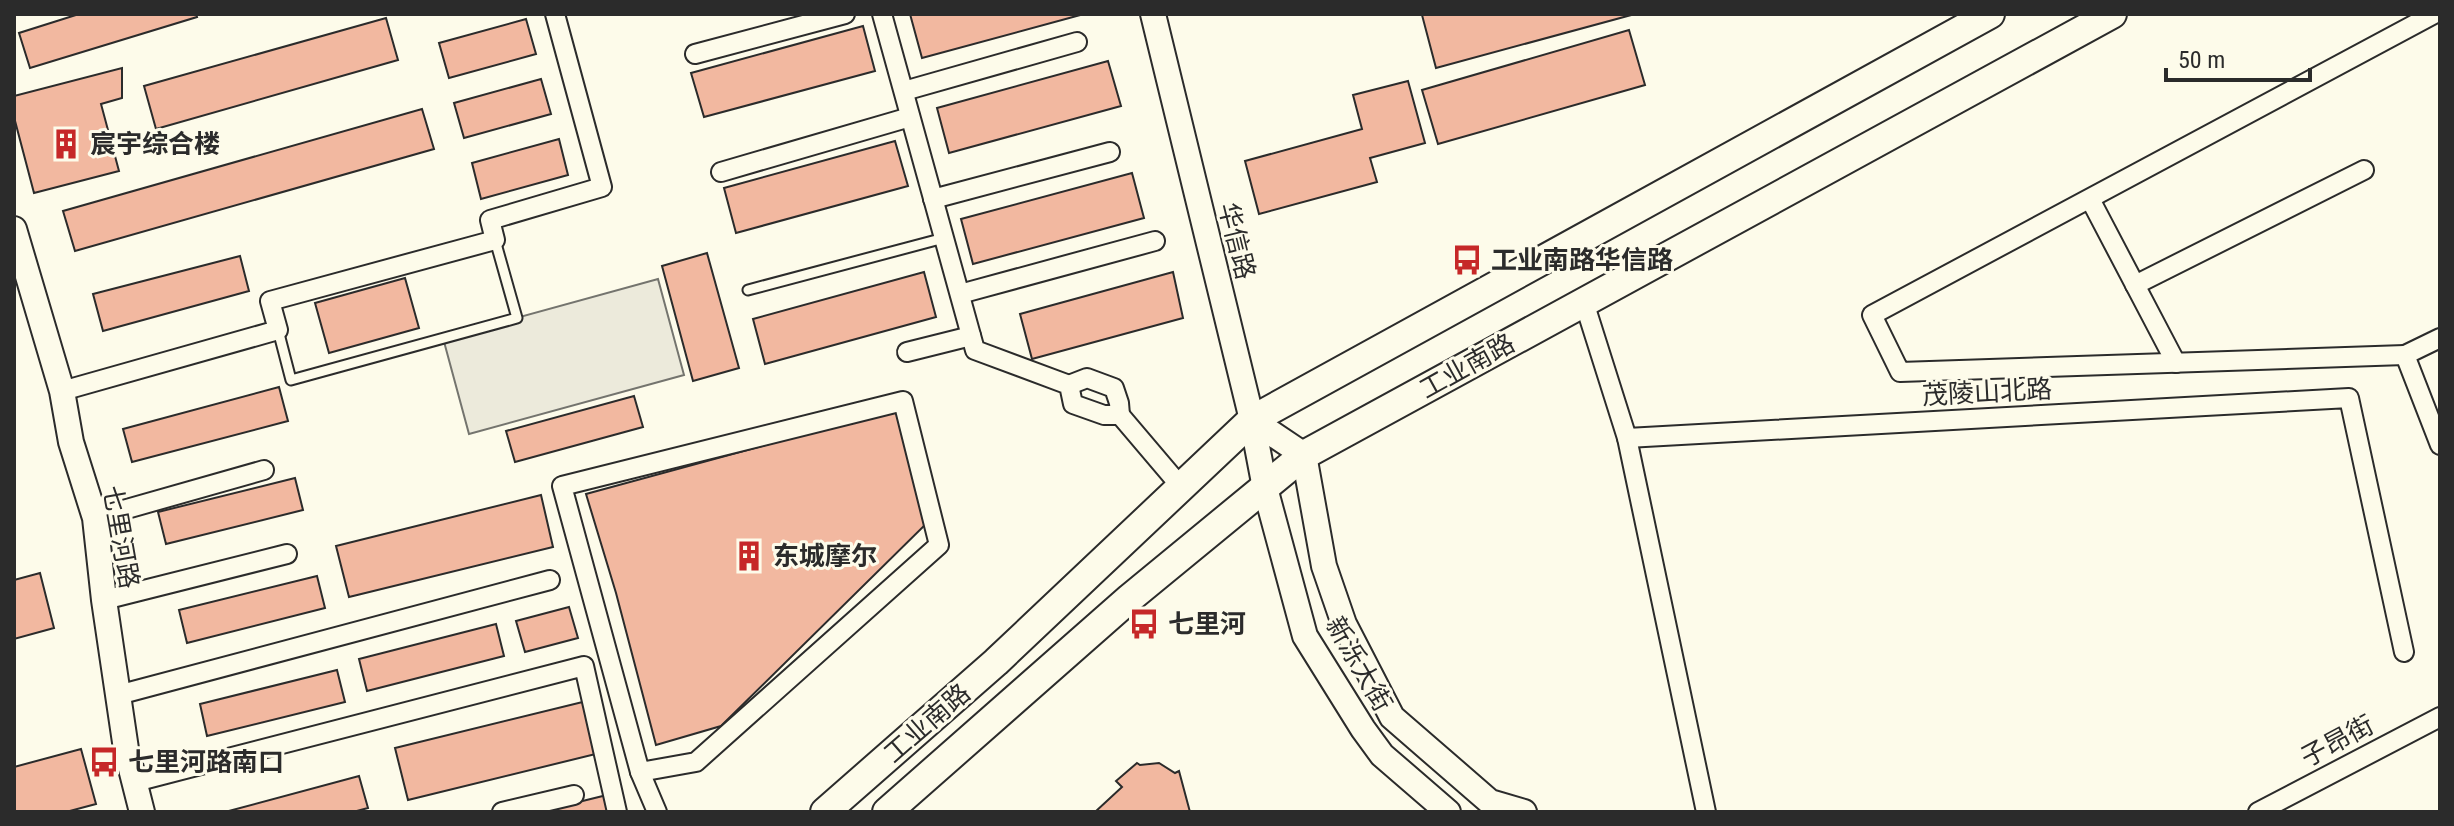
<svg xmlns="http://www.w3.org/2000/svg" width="2454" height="826" viewBox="0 0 2454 826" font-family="'Roboto Condensed','Noto Sans SC',sans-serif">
<rect width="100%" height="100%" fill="#fdfbea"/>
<polygon fill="#eceadb" stroke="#74746e" stroke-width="2" points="658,279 684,375 469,434 443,338"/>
<g fill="#f2b8a0" stroke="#2b2b2b" stroke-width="2">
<polygon points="79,14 196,14 197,17 30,68 19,33"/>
<polygon points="910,14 1084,14 922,58"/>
<polygon points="1425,14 1635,14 1436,68 1422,15"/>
<polygon points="386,18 398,60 156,129 144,86"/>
<polygon points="526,19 536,54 449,78 439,43"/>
<polygon points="863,26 875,71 704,117 691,73"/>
<polygon points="1629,30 1645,85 1438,144 1422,90"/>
<polygon points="1108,61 1121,106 949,153 937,108"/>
<polygon points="122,68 122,98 101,104 119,171 34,193 14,117 14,96"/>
<polygon points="541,79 551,114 464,138 454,103"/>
<polygon points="1408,81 1425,143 1370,158 1377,182 1259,214 1245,161 1362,129 1353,95"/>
<polygon points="422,109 434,149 75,251 63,211"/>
<polygon points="559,139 568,175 481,199 472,163"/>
<polygon points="895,141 908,186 736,233 724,188"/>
<polygon points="1132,173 1144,218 973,264 961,219"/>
<polygon points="707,253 739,368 693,381 662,266"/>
<polygon points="240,256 249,291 103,331 93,294"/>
<polygon points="924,272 936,317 765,364 753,319"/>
<polygon points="1173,272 1183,318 1032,359 1020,314"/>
<polygon points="405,278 419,328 329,353 315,303"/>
<polygon points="279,387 288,421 132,462 123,429"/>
<polygon points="634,396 643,427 515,462 506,431"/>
<polygon points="898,409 930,520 721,726 656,745 616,593 586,494"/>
<polygon points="295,478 303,510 166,544 158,512"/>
<polygon points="541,495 553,547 349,597 336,546"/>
<polygon points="40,573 54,628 14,639 14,580"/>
<polygon points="317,576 325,608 187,643 179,610"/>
<polygon points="569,607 578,638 525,652 516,621"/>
<polygon points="496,624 504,656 367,691 359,659"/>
<polygon points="337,670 345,702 207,736 200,704"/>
<polygon points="599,698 612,750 408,800 395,748"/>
<polygon points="81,749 96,804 66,812 14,812 14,767"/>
<polygon points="1137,763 1140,765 1159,763 1175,773 1179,771 1190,812 1095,812 1122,787 1116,781"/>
<polygon points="359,776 368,808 353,812 225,812"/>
<polygon points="619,792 624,812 538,812"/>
</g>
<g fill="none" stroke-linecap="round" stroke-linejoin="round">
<g stroke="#2b2b2b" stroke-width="13">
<g id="lane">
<polyline points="748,290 944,238"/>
<polyline points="278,330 291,380 517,318 495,240"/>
</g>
</g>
<g stroke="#2b2b2b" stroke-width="22">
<g id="street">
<polyline points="882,14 975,350 1069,385 1073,404 1104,415 1120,415 1182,488"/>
<polyline points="695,54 845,14"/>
<polyline points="904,91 1077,42"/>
<polyline points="721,172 910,117"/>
<polyline points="933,199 1110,152"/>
<polyline points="2090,199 2176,363"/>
<polyline points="2135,285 2364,170"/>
<polyline points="960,294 1155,241"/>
<polyline points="1584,302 1627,438 1706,812"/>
<polyline points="2440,338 2405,355 2440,445"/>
<polyline points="907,352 971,336"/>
<polyline points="2405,355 1900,372 1872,315 2434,14"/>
<polyline points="1069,385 1087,378 1114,388 1119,403 1120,415"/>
<polyline points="62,391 278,330 270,301 495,240 490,220 602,187 555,14"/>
<polygon points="903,401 939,545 696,762 640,772 562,486"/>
<polyline points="1627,438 2349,398 2404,652"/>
<polyline points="95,518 264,470"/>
<polyline points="104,600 287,554"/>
<polyline points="118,695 550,580"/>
<polyline points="640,772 657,812"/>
<polyline points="135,782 584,666 617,812"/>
<polyline points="502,812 574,795"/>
<polyline points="2258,812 2440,717"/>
</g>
</g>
<g stroke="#2b2b2b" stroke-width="28">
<g id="secondary">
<polyline points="1153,14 1252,420 1265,488 1305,636 1363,729 1382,755 1448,812"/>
<polyline points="14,229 62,391 71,442 95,518 104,600 126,749 142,812"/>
<polyline points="1252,420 1304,455 1324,566 1344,624 1392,717 1490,802 1524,812"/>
</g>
</g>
<g stroke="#2b2b2b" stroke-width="32">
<g id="primary">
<polyline points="825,812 996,662 1252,420 1990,14"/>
<polyline points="887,812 1130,598 1304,455 2112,14"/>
</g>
</g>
<use href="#lane" stroke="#fdfbea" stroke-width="9"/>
<use href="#street" stroke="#fdfbea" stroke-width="18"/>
<use href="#secondary" stroke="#fdfbea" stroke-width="24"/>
<use href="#primary" stroke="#fdfbea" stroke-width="28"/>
</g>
<defs>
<g id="building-bare" transform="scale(2.4)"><path d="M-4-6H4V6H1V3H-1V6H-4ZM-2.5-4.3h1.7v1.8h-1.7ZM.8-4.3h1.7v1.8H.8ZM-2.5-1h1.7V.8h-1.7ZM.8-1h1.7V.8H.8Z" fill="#c62828" stroke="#fdfbea" stroke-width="2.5" paint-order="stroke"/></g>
<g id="bus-bare" transform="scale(2.4)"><path d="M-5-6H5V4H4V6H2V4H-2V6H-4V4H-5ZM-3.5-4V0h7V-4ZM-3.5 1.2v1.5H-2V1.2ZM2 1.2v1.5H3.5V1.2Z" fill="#c62828" stroke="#fdfbea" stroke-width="2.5" paint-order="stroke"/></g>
</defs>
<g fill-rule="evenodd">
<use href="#building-bare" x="66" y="144"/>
<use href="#bus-bare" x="1467" y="260"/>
<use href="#building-bare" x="749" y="556"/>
<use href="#bus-bare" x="1144" y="624"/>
<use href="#bus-bare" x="104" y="762"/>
</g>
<g text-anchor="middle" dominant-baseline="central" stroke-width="6" stroke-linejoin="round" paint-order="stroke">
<g font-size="26" font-weight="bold" fill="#2b2b2b" stroke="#fdfbea" text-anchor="start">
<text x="90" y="144">宸宇综合楼</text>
<text x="1491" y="260">工业南路华信路</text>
<text x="773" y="556">东城摩尔</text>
<text x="1168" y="624">七里河</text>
<text x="128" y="762">七里河路南口</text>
</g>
<g font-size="26" fill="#2b2b2b" stroke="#fdfbea">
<text transform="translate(1237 241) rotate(76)">华信路</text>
<text transform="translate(1467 366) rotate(-29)">工业南路</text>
<text transform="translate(1987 392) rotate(-3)">茂陵山北路</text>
<text transform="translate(121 537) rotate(80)">七里河路</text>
<text transform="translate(1359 664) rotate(60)">新泺大街</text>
<text transform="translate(927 723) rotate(-41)">工业南路</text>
<text transform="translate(2337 741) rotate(-28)">子昂街</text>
</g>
</g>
<rect width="2454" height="826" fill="none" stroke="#2b2b2b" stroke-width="32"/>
<path d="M2166 68v12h144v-12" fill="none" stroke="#2b2b2b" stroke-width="4"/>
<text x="2178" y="68" font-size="24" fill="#2b2b2b" stroke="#fdfbea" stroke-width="6" paint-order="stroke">50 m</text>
</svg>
